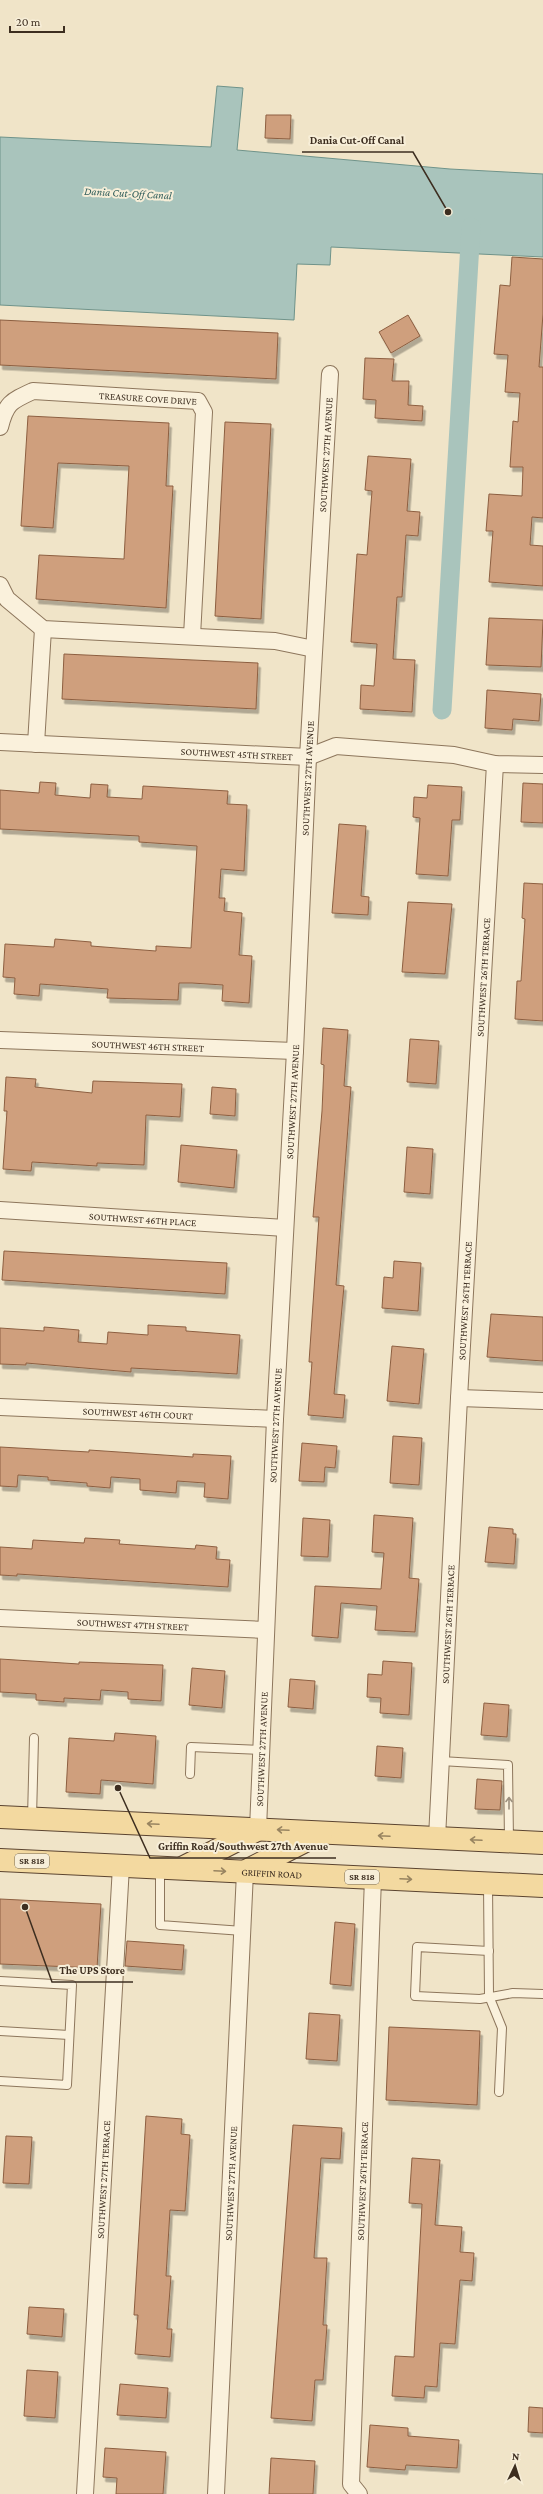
<svg xmlns="http://www.w3.org/2000/svg" width="543" height="2494" viewBox="0 0 543 2494" font-family="'Crimson Pro',serif">
<defs>
<filter id="shadow"><feDropShadow dx="2.5" dy="4.5" stdDeviation="0" flood-color="#0004"/></filter>
</defs>
<rect width="100%" height="100%" fill="#f0e4c8"/>
<polygon fill="#a9c4bc" stroke="#6f938a" points="217,86 243,88 237,150 450,169 543,174 543,257 331,247 330,265 297,264 294,320 0,305 0,137 211,147"/>
<g fill="none" stroke-linecap="round" stroke-linejoin="round">
<polyline stroke="#a9c4bc" stroke-width="19" points="442,710 471,227"/>
</g>
<g fill="#cf9f7d" stroke="#8d5f41" filter="url(#shadow)">
<polygon points="266,115 291,115 290,139 265,138"/>
<polygon points="512,257 543,259 543,314 539,367 543,367 543,518 532,517 530,545 543,546 543,586 489,582 493,531 486,531 489,494 522,496 523,467 510,467 513,421 518,422 520,393 505,392 508,355 494,354 500,285 510,286"/>
<polygon points="408,315 420,336 391,353 379,332"/>
<polygon points="0,320 278,333 276,379 0,365"/>
<polygon points="365,358 394,359 392,381 409,381 408,405 423,406 422,421 375,418 376,400 363,399"/>
<polygon points="28,416 169,423 166,486 173,486 166,608 36,599 39,555 124,559 129,466 58,463 53,528 21,526"/>
<polygon points="225,422 271,424 261,619 215,616"/>
<polygon points="368,456 411,459 407,511 420,512 418,536 406,535 402,597 397,597 393,659 415,660 412,712 360,709 361,685 374,686 377,644 351,642 357,554 367,555 372,491 365,490"/>
<polygon points="489,618 543,620 541,667 486,665"/>
<polygon points="64,654 258,663 256,709 62,699"/>
<polygon points="487,690 541,694 539,721 513,719 512,730 485,728"/>
<polygon points="40,782 56,783 55,795 90,798 91,784 108,785 107,797 142,799 143,786 228,791 227,804 247,805 244,871 221,869 219,898 225,898 224,911 242,913 239,955 252,956 249,1003 222,1001 223,985 192,983 179,983 178,1000 107,998 108,989 40,984 39,996 14,994 15,978 3,977 5,944 54,947 55,939 91,942 91,946 156,951 156,946 191,948 197,846 139,842 139,836 0,829 0,790 39,793"/>
<polygon points="523,783 543,784 543,823 521,822"/>
<polygon points="428,785 462,787 460,820 452,820 448,876 416,874 420,818 413,817 414,797 427,798"/>
<polygon points="339,824 366,826 361,896 369,897 368,915 332,913"/>
<polygon points="524,883 543,884 543,1021 515,1019 517,981 521,981 525,919 522,918"/>
<polygon points="408,902 452,904 445,974 402,972"/>
<polygon points="323,1028 348,1030 344,1086 351,1087 336,1285 344,1286 334,1394 345,1395 343,1418 308,1415 312,1362 309,1362 319,1217 313,1217 322,1111 324,1065 321,1064"/>
<polygon points="410,1039 439,1041 436,1084 407,1082"/>
<polygon points="6,1077 36,1079 35,1087 92,1093 93,1081 182,1084 180,1117 146,1115 144,1165 97,1163 97,1166 32,1162 31,1171 3,1169 7,1111 4,1111"/>
<polygon points="212,1087 236,1089 235,1116 210,1114"/>
<polygon points="181,1145 237,1150 234,1188 178,1182"/>
<polygon points="407,1147 433,1149 430,1194 404,1192"/>
<polygon points="4,1251 227,1263 225,1294 2,1280"/>
<polygon points="394,1261 421,1263 418,1311 382,1308 384,1277 393,1278"/>
<polygon points="491,1314 543,1317 543,1361 487,1357"/>
<polygon points="148,1325 186,1327 186,1331 240,1335 237,1374 131,1368 131,1372 26,1363 26,1365 0,1364 0,1328 44,1331 44,1327 79,1330 78,1342 107,1344 108,1332 148,1335"/>
<polygon points="392,1346 424,1349 419,1404 387,1401"/>
<polygon points="393,1436 422,1438 419,1485 390,1483"/>
<polygon points="302,1443 337,1446 335,1468 325,1467 324,1482 299,1481"/>
<polygon points="0,1447 89,1452 89,1450 193,1457 193,1454 231,1456 228,1499 204,1497 205,1483 177,1481 176,1493 140,1490 140,1479 111,1477 110,1488 87,1486 87,1483 48,1480 48,1477 18,1475 17,1487 0,1486"/>
<polygon points="374,1515 413,1518 409,1578 419,1579 415,1632 375,1630 377,1606 341,1603 338,1638 312,1636 315,1586 381,1589 384,1553 372,1552"/>
<polygon points="303,1518 330,1520 328,1557 301,1556"/>
<polygon points="489,1527 513,1529 513,1534 516,1534 514,1564 485,1562"/>
<polygon points="85,1538 120,1540 119,1544 195,1549 196,1545 217,1547 216,1559 230,1560 228,1587 17,1574 17,1576 0,1575 0,1547 32,1549 33,1540 84,1543"/>
<polygon points="0,1659 79,1664 79,1662 163,1665 161,1701 128,1699 128,1692 101,1690 100,1700 64,1698 64,1702 36,1700 36,1694 0,1692"/>
<polygon points="383,1661 412,1663 409,1715 380,1713 381,1698 367,1697 368,1674 382,1675"/>
<polygon points="192,1668 225,1671 222,1708 189,1705"/>
<polygon points="290,1679 315,1681 313,1709 288,1707"/>
<polygon points="484,1703 509,1705 507,1737 481,1735"/>
<polygon points="115,1733 156,1736 153,1784 101,1780 100,1794 66,1792 69,1738 114,1741"/>
<polygon points="377,1746 403,1748 401,1778 375,1776"/>
<polygon points="477,1779 502,1781 500,1810 475,1809"/>
<polygon points="0,1899 101,1904 97,1968 0,1964"/>
<polygon points="335,1922 355,1924 351,1986 330,1984"/>
<polygon points="127,1941 184,1945 182,1970 125,1966"/>
<polygon points="309,2013 340,2015 337,2061 306,2059"/>
<polygon points="389,2027 480,2031 477,2105 386,2100"/>
<polygon points="146,2116 182,2119 181,2134 190,2135 185,2211 170,2210 166,2276 171,2276 167,2329 172,2329 170,2357 135,2354 138,2315 134,2315"/>
<polygon points="293,2125 342,2128 340,2159 321,2158 314,2258 327,2258 323,2325 327,2325 323,2380 315,2380 312,2421 271,2418"/>
<polygon points="6,2136 32,2137 29,2184 3,2183"/>
<polygon points="412,2158 440,2160 435,2225 462,2227 460,2252 474,2253 472,2281 460,2280 455,2344 440,2343 437,2387 425,2386 424,2398 392,2396 395,2356 414,2357 422,2204 409,2203"/>
<polygon points="29,2307 64,2309 62,2337 27,2334"/>
<polygon points="27,2370 58,2372 55,2418 24,2416"/>
<polygon points="120,2384 168,2388 166,2418 117,2415"/>
<polygon points="529,2407 543,2408 543,2433 528,2432"/>
<polygon points="370,2425 408,2428 408,2436 459,2440 457,2468 406,2465 405,2470 367,2467"/>
<polygon points="105,2448 166,2452 163,2494 116,2494 117,2478 103,2477"/>
<polygon points="271,2458 315,2461 313,2494 269,2494"/>
</g>
<g fill="none" stroke-linecap="round" stroke-linejoin="round">
<g stroke="#8d765c" stroke-width="10">
<g id="service">
<polyline points="441,1761 508,1765 509,1841"/>
<polyline points="190,1774 191,1747 261,1750"/>
<polyline points="32,1818 34,1738"/>
<polyline points="160,1868 160,1925 243,1931"/>
<polyline points="488,1884 489,1996 502,2028 499,2092"/>
<polyline points="489,1951 417,1947 415,1996 480,1999 513,1993 543,1994"/>
<polyline points="0,1981 72,1985 67,2085 0,2081"/>
<polyline points="0,2031 69,2035"/>
</g>
</g>
<g stroke="#8d765c" stroke-width="18">
<g id="minor">
<path id="s1" d="M0 427C6 403 11 401 33 391L198 401 204 412 192 636"/>
<polyline points="0,585 7,599 43,629 275,641 314,649"/>
<path id="s2" d="M0 742 308 757 336 746 454 755 495 764 543 765"/>
<polyline points="36,744 43,629"/>
<path id="s3" d="M0 1040 295 1051"/>
<path id="s4" d="M0 1210 285 1228"/>
<polyline points="459,1398 543,1401"/>
<path id="s5" d="M0 1407 275 1419"/>
<path id="s6" d="M0 1618 265 1630"/>
<path id="s7" d="M258 1829 275 1419 295 1051 308 757 330 374"/>
<path id="s8" d="M437 1838 459 1398 495 764"/>
<path id="s9" d="M85 2494 121 1866"/>
<path id="s10" d="M216 2494 245 1872"/>
<path id="s11" d="M359 2494 351 2484 373 1878"/>
</g>
</g>
<g stroke="#5b4430" stroke-width="24">
<g id="primary">
<polyline points="0,1817 543,1843"/>
<path id="s12" d="M0 1860 543 1886"/>
<polyline points="182,1868 257,1830"/>
<polyline points="246,1871 321,1833"/>
</g>
</g>
<use href="#service" stroke="#faf1dc" stroke-width="8"/>
<use href="#minor" stroke="#faf1dc" stroke-width="16"/>
<use href="#primary" stroke="#f3d9a0" stroke-width="22"/>
</g>
<defs><path id="oneway-shaft" d="M-6 0H5M1.5-3L5.5 0L1.5 3" fill="none" stroke-width="1.6" stroke-linecap="round" stroke-linejoin="round"/></defs>
<use stroke="#9c907e" href="#oneway-shaft" transform="translate(509 1803) rotate(-90)"/>
<g stroke="#988460">
<use href="#oneway-shaft" transform="translate(153 1824) rotate(-177)"/>
<use href="#oneway-shaft" transform="translate(283 1830) rotate(-177)"/>
<use href="#oneway-shaft" transform="translate(384 1836) rotate(-177)"/>
<use href="#oneway-shaft" transform="translate(476 1840) rotate(-177)"/>
<use href="#oneway-shaft" transform="translate(220 1871) rotate(3)"/>
<use href="#oneway-shaft" transform="translate(406 1879) rotate(3)"/>
</g>
<g text-anchor="middle" dominant-baseline="central" stroke-width="4" stroke-linejoin="round" paint-order="stroke">
<g fill="#f7eed8" stroke="#756857" stroke-width="1">
<rect x="15" y="1854" width="34" height="14" rx="3"/>
<rect x="345" y="1870" width="34" height="14" rx="3"/>
</g>
<g font-size="9" font-weight="bold" fill="#3d2e20">
<text x="32" y="1861">SR 818</text>
<text x="362" y="1877">SR 818</text>
</g>
<g font-size="10" fill="#3d2e20" stroke="#f7eed8">
<text stroke="none"><textPath href="#s1" startOffset="167">TREASURE COVE DRIVE</textPath></text>
<text stroke="none"><textPath href="#s7" startOffset="1376">SOUTHWEST 27TH AVENUE</textPath></text>
<text stroke="none"><textPath href="#s2" startOffset="237">SOUTHWEST 45TH STREET</textPath></text>
<text stroke="none"><textPath href="#s7" startOffset="1052">SOUTHWEST 27TH AVENUE</textPath></text>
<text stroke="none"><textPath href="#s8" startOffset="862">SOUTHWEST 26TH TERRACE</textPath></text>
<text stroke="none"><textPath href="#s3" startOffset="148">SOUTHWEST 46TH STREET</textPath></text>
<text stroke="none"><textPath href="#s7" startOffset="728">SOUTHWEST 27TH AVENUE</textPath></text>
<text stroke="none"><textPath href="#s4" startOffset="143">SOUTHWEST 46TH PLACE</textPath></text>
<text stroke="none"><textPath href="#s8" startOffset="538">SOUTHWEST 26TH TERRACE</textPath></text>
<text stroke="none"><textPath href="#s5" startOffset="138">SOUTHWEST 46TH COURT</textPath></text>
<text stroke="none"><textPath href="#s7" startOffset="404">SOUTHWEST 27TH AVENUE</textPath></text>
<text stroke="none"><textPath href="#s6" startOffset="133">SOUTHWEST 47TH STREET</textPath></text>
<text stroke="none"><textPath href="#s8" startOffset="214">SOUTHWEST 26TH TERRACE</textPath></text>
<text stroke="none"><textPath href="#s7" startOffset="80">SOUTHWEST 27TH AVENUE</textPath></text>
<text stroke="none"><textPath href="#s12" startOffset="272">GRIFFIN ROAD</textPath></text>
<text stroke="none"><textPath href="#s9" startOffset="315">SOUTHWEST 27TH TERRACE</textPath></text>
<text stroke="none"><textPath href="#s11" startOffset="316">SOUTHWEST 26TH TERRACE</textPath></text>
<text stroke="none"><textPath href="#s10" startOffset="311">SOUTHWEST 27TH AVENUE</textPath></text>
</g>
<g font-size="11" font-style="italic" fill="#2f5d5a" stroke="#f7eed8">
<text transform="translate(128 193) rotate(3)">Dania Cut-Off Canal</text>
</g>
</g>
<path fill="none" stroke="#3d2e20" stroke-width="1.5" d="M448 212L413 152H302M118 1788L150 1858H336M25 1907L52 1982H133"/>
<g fill="#3d2e20" stroke="#f7eed8" stroke-width="1.5">
<circle cx="448" cy="212" r="4"/>
<circle cx="118" cy="1788" r="4"/>
<circle cx="25" cy="1907" r="4"/>
</g>
<g font-size="11" text-anchor="middle" font-weight="bold" fill="#3d2e20" stroke="#f7eed8" stroke-width="4" stroke-linejoin="round" paint-order="stroke">
<text x="357" y="144">Dania Cut-Off Canal</text>
<text x="243" y="1850">Griffin Road/Southwest 27th Avenue</text>
<text x="92" y="1974">The UPS Store</text>
</g>
<g transform="translate(515 2466) rotate(4)" stroke="#f7eed8" stroke-width="3" paint-order="stroke">
<path d="M0-3L7 15L0 10L-7 15Z" fill="#3d2e20"/>
<text y="-6" font-size="11" font-weight="bold" text-anchor="middle" fill="#3d2e20">N</text>
</g>
<path d="M10 26v6h54v-6" fill="none" stroke="#3d2e20" stroke-width="2"/>
<text x="16" y="26" font-size="12" fill="#3d2e20" stroke="#f7eed8" stroke-width="3" paint-order="stroke">20 m</text>
</svg>
